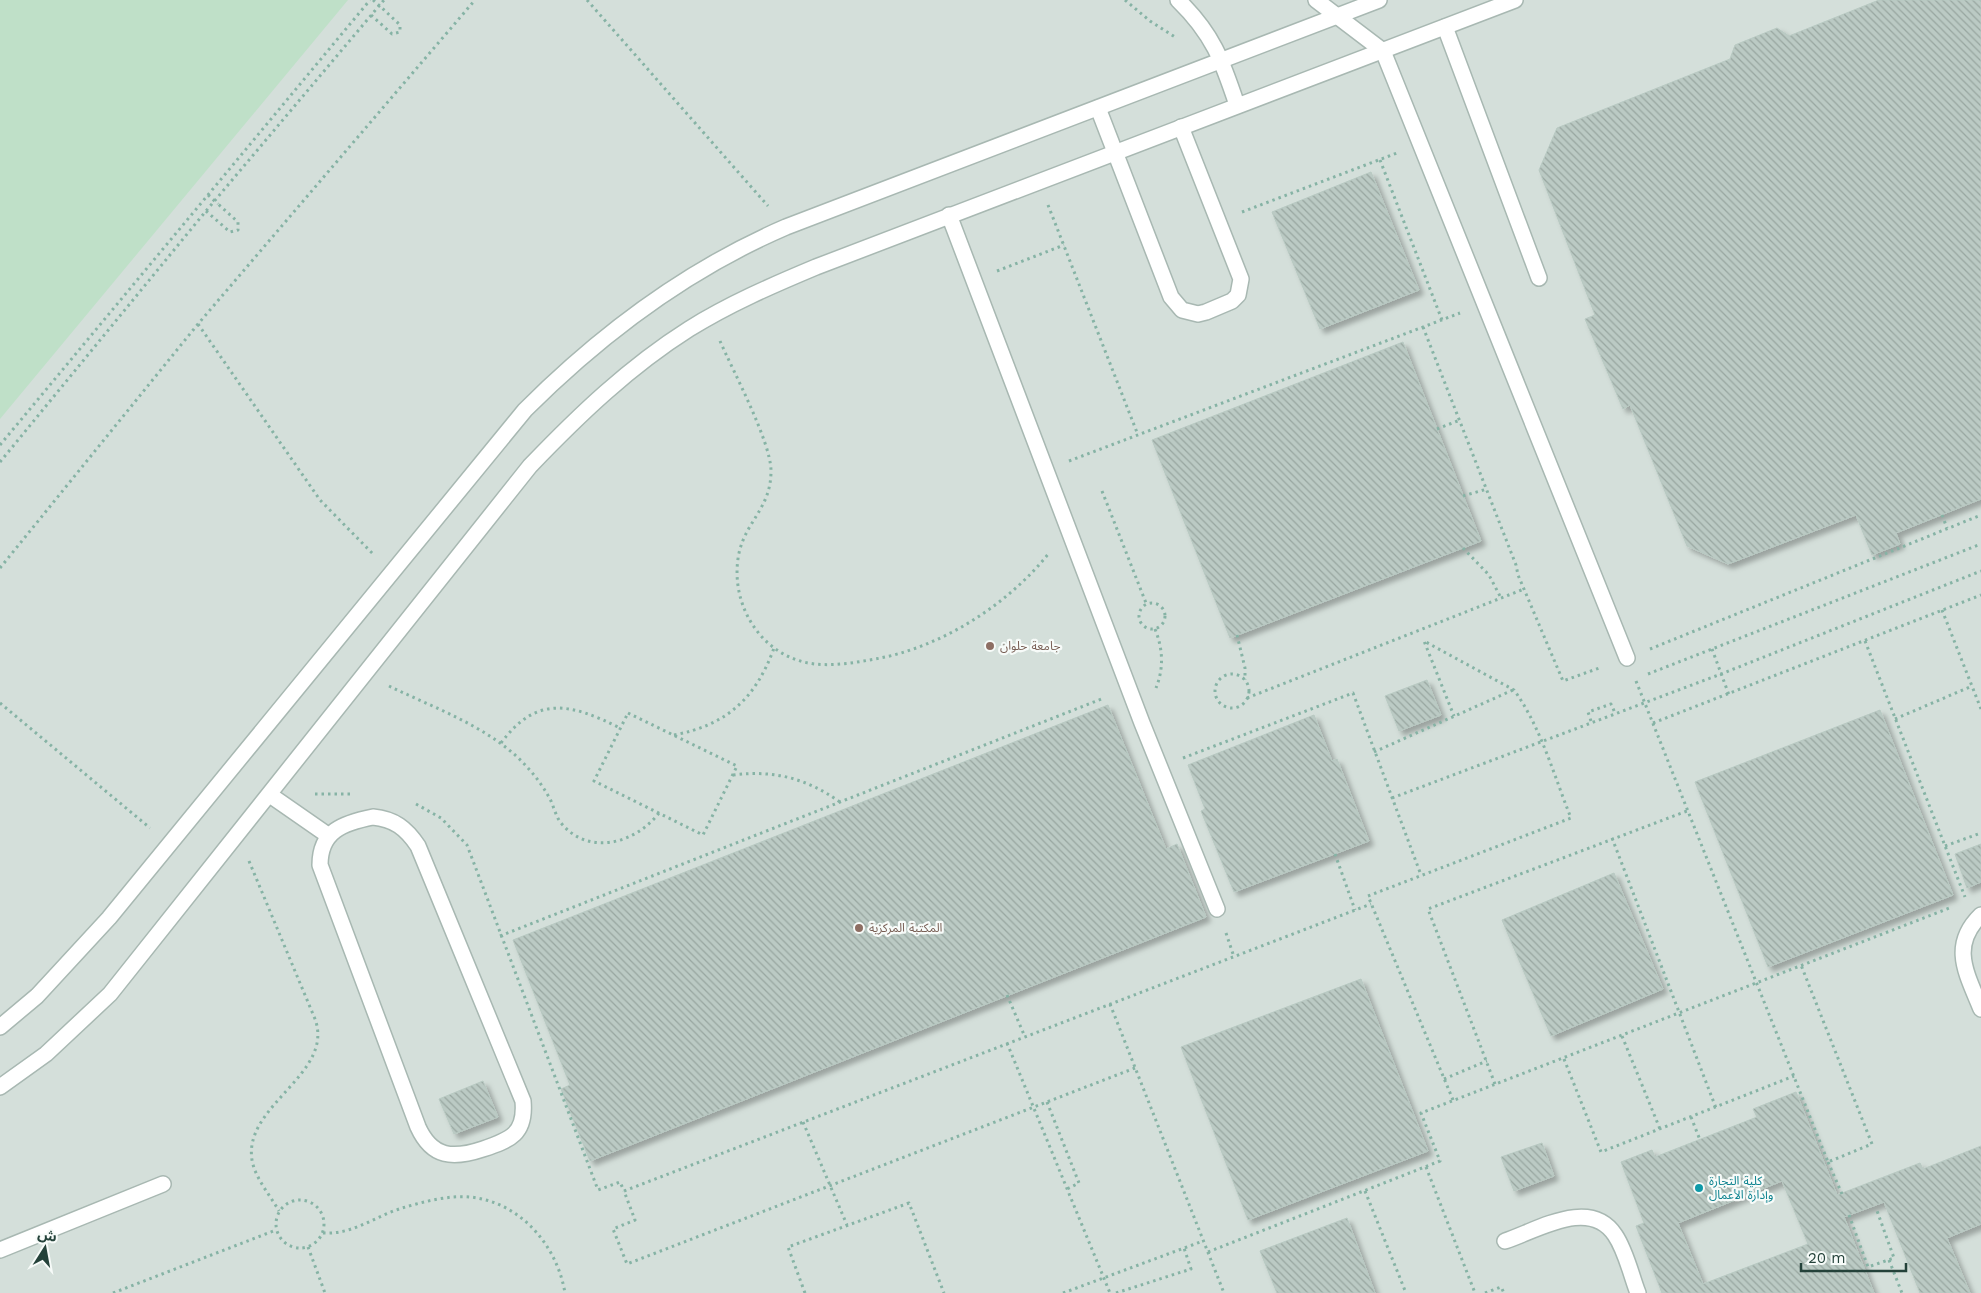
<svg xmlns="http://www.w3.org/2000/svg" width="1981" height="1293" viewBox="0 0 1981 1293" font-family="'Work Sans','Noto Sans Arabic',sans-serif">
<defs>
<pattern id="building-back-hatch" width="6" height="6" patternUnits="userSpaceOnUse" patternTransform="scale(1.25)"><rect width="6" height="6" fill="#bbcac4"/><path d="M-1 5l2 2M0 0l6 6M5-1l2 2" fill="none" stroke="#98a6a0"/></pattern>
<filter id="shadow"><feDropShadow dx="4.5" dy="4.5" stdDeviation="2.5" flood-color="#0004"/></filter>
</defs>
<rect width="100%" height="100%" fill="#e6efeb"/>
<rect fill="#d4dfda" x="0" y="0" width="1981" height="1293"/>
<polygon fill="#bfe0c8" points="0,0 348,0 0,419"/>
<g fill="url(#building-back-hatch)" stroke="#b8c9c2" fill-rule="evenodd" filter="url(#shadow)">
<polygon points="1879,0 1981,0 1981,499 1896,533 1900,544 1872,555 1856,515 1728,564 1687,546 1630,405 1623,409 1585,319 1595,315 1539,170 1557,128 1730,59 1735,45 1777,28 1789,36"/>
<polygon points="1371,172 1419,290 1320,329 1272,212"/>
<polygon points="1403,342 1481,541 1230,638 1152,440"/>
<polygon points="1427,680 1441,715 1399,731 1385,696"/>
<polygon points="1108,705 1166,849 1177,844 1206,917 590,1161 561,1089 570,1085 513,940"/>
<polygon points="1880,710 1953,895 1768,967 1695,782"/>
<polygon points="1314,715 1332,761 1337,759 1369,841 1234,892 1201,811 1205,809 1188,765"/>
<polygon points="1981,844 1981,882 1967,888 1955,854"/>
<polygon points="1614,873 1663,989 1551,1036 1502,920"/>
<polygon points="1361,979 1428,1151 1248,1220 1181,1047"/>
<polygon points="483,1081 498,1117 454,1134 439,1099"/>
<path d="M1796 1092 1837 1195 1920 1163 1923 1169 1981 1146V1224L1947 1238 1970 1293H1920L1884 1202 1844 1217 1874 1293H1662L1636 1226 1644 1223 1621 1162 1652 1150 1655 1157 1757 1117 1753 1109ZM1782 1181 1808 1244 1703 1284 1678 1223Z"/>
<polygon points="1542,1143 1554,1176 1514,1191 1501,1157"/>
<polygon points="1347,1218 1375,1293 1277,1293 1260,1251"/>
</g>
<g fill="none" stroke-linecap="round" stroke-linejoin="round">
<g stroke="#a8b8b2" stroke-width="18">
<g id="service">
<path d="M1178 0C1213 34 1222 60 1237 105"/>
<polyline points="1316,0 1383,51 1627,658"/>
<polyline points="1445,27 1539,278"/>
<polyline points="1098,108 1171,297 1182,310 1198,314 1206,312 1232,301 1238,295 1241,279 1181,127"/>
<polyline points="949,215 1142,723 1217,909"/>
<polyline points="270,795 329,836"/>
<path d="M373 817C394 819 406 828 418 846L523 1101C526 1134 510 1140 483 1149 453 1159 432 1158 418 1127L320 865C320 831 343 823 373 817Z"/>
<path d="M1981 915C1949 946 1967 974 1981 1009"/>
<path d="M0 1027 37 996 109 918 525 410C602 333 686 270 786 227L1379 0"/>
<path d="M0 1087 46 1054 110 994 530 466C579 415 629 367 689 329 729 304 773 285 816 267L1515 0"/>
<path d="M1505 1241C1538 1230 1590 1197 1615 1235 1626 1251 1631 1275 1638 1293"/>
<polyline points="0,1250 163,1184"/>
</g>
</g>
<g stroke="#86b3a5" stroke-width="3" stroke-dasharray="2.5 4" stroke-linecap="butt">
<polyline points="587,0 768,206"/>
<polyline points="1125,0 1150,21 1175,37"/>
<polyline points="371,15 392,34 400,32 400,25 382,8"/>
<polyline points="1380,160 1442,320"/>
<polyline points="1048,205 1138,435"/>
<polyline points="206,211 230,232 238,230 238,222 218,204"/>
<polyline points="1242,212 1397,153"/>
<polyline points="997,271 1064,245"/>
<polyline points="198,324 320,500 373,554"/>
<polyline points="1423,327 1516,565 1518,575 1563,681 1602,667"/>
<path d="M720 341C733 371 771 442 771 471 771 508 746 521 739 553 729 601 758 653 808 663 830 667 853 663 875 659 940 648 1008 605 1049 553"/>
<polyline points="1437,429 1460,420"/>
<polyline points="0,445 370,0"/>
<polyline points="1069,461 1460,313"/>
<polyline points="0,462 206,211 384,0"/>
<polyline points="1102,491 1146,603"/>
<polyline points="1463,496 1487,489"/>
<polyline points="1942,515 1947,528"/>
<polyline points="1463,548 1489,575 1501,598"/>
<polyline points="0,568 198,324 475,0"/>
<circle cx="1152" cy="616" r="13"/>
<polyline points="1942,610 1981,709"/>
<path d="M1155 629C1163 649 1164 668 1156 688"/>
<polyline points="1237,635 1245,668 1245,680"/>
<polyline points="1865,641 1965,897"/>
<polyline points="1650,649 1981,515"/>
<polyline points="1712,649 1729,695"/>
<polyline points="1648,674 1981,544"/>
<circle cx="1232" cy="691" r="17"/>
<polyline points="1636,681 1828,1162 1872,1144 1801,965"/>
<path d="M389 686C426 704 467 719 500 743 521 758 538 777 550 799 554 807 556 817 561 823 589 857 636 843 659 813"/>
<polyline points="1247,698 1524,589"/>
<polyline points="0,703 150,828"/>
<polygon points="628,713 737,766 703,835 594,781"/>
<polyline points="1895,719 1972,686"/>
<polyline points="1591,721 1588,712 1611,704 1615,713"/>
<polyline points="1653,723 1981,595"/>
<path d="M674 735C727 725 756 698 774 648"/>
<path d="M501 743C537 694 572 704 620 728"/>
<polyline points="1374,752 1513,690"/>
<polyline points="1183,758 1353,693 1421,875"/>
<path d="M733 775C774 770 806 778 840 802"/>
<polyline points="315,794 351,794"/>
<polyline points="1392,798 1721,674 1981,571"/>
<polyline points="416,804 441,818 467,845 598,1190 620,1182 624,1191"/>
<polyline points="1612,838 1716,1108"/>
<polyline points="1945,846 1981,833"/>
<polyline points="1335,854 1355,910"/>
<path d="M249 861 315 1019C335 1074 243 1105 252 1160 255 1178 270 1195 279 1211"/>
<polyline points="1226,933 1234,957"/>
<polyline points="500,936 1104,698"/>
<polyline points="1007,995 1025,1037"/>
<polyline points="1110,1004 1224,1293"/>
<polyline points="1622,1036 1660,1129"/>
<polyline points="1007,1043 1110,1293"/>
<polyline points="1564,1059 1601,1152 1794,1076"/>
<polyline points="1135,1068 627,1264 613,1229 635,1220 624,1191 1371,904"/>
<polyline points="1444,1079 1487,1061"/>
<polyline points="1495,1084 1428,909 1687,811"/>
<path d="M1453 1100 1368 896 1571 818C1554 776 1541 727 1514 690L1424 641 1454 716"/>
<polyline points="1047,1102 1079,1183 1067,1189"/>
<polyline points="1691,1117 1700,1140"/>
<polyline points="803,1122 847,1225"/>
<polyline points="1828,1162 1842,1194"/>
<polyline points="1426,1167 1475,1293"/>
<polyline points="1365,1191 1406,1293"/>
<circle cx="300" cy="1224" r="24"/>
<polyline points="1849,1215 1868,1267 1894,1258 1876,1208"/>
<path d="M323 1233C352 1235 376 1216 402 1208 423 1202 448 1195 470 1197 520 1202 557 1245 565 1293"/>
<polyline points="308,1247 325,1293"/>
<polyline points="1208,1252 1440,1161 1421,1113 1952,907"/>
<polyline points="1889,1260 1902,1293"/>
<polyline points="113,1293 276,1230"/>
<polyline points="805,1293 788,1247 909,1203 944,1293"/>
<polyline points="1063,1293 1203,1241"/>
<polyline points="1116,1293 1191,1269 1184,1248"/>
<polyline points="1485,1293 1501,1287 1504,1293"/>
</g>
<use href="#service" stroke="#fff" stroke-width="15"/>
<g stroke="#86b3a5" stroke-width="3" stroke-dasharray="2.5 4" stroke-linecap="butt">
<polyline points="373,0 382,8"/>
<polyline points="208,195 218,204"/>
</g>
</g>
<g fill="#8d6e63" stroke="#f7fbf9" stroke-width="2">
<circle cx="990" cy="646" r="5"/>
<circle cx="859" cy="928" r="5"/>
</g>
<circle fill="#0f9aa8" stroke="#f7fbf9" stroke-width="2" cx="1699" cy="1188" r="5"/>
<g text-anchor="middle" dominant-baseline="central" stroke-width="4.5" stroke-linejoin="round" paint-order="stroke">
<g font-size="12" fill="#785e54" stroke="#f7fbf9" text-anchor="start">
<text x="1000" y="646">جامعة حلوان</text>
<text x="869" y="928">المكتبة المركزية</text>
</g>
<g font-size="12" fill="#0d838f" stroke="#f7fbf9" text-anchor="start">
<text x="1709" y="1181">كلية التجارة<tspan x="1709" dy="14">وإدارة الأعمال</tspan></text>
</g>
</g>
<g transform="translate(45 1248) rotate(11)" stroke="#f7fbf9" stroke-width="4" paint-order="stroke">
<path d="M0-4L9 19L0 12L-9 19Z" fill="#24423a"/>
<text y="-8" font-size="14" font-weight="bold" text-anchor="middle" fill="#24423a">ش</text>
</g>
<path d="M1801 1263v8h105v-8" fill="none" stroke="#24423a" stroke-width="2.5"/>
<text x="1808" y="1263" font-size="15" fill="#24423a" stroke="#f7fbf9" stroke-width="4" paint-order="stroke">20 m</text>
</svg>
